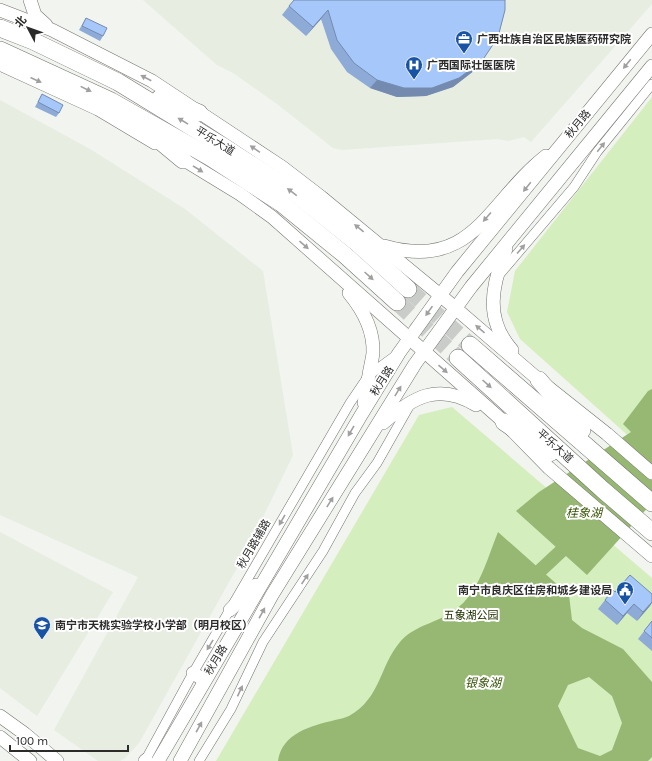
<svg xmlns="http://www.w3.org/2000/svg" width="652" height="761" viewBox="0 0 652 761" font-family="Karla,'Noto Sans SC',sans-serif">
<rect width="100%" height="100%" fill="#f1f4ef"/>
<g fill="#e7ede0">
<polygon points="143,0 652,0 652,4 531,142 524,137 508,141 497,139 342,150 333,148 277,104 233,73 217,65"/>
<polygon points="0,100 90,149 185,209 263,271 293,455 247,550 139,743 125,758 120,761 98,761 54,730 138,577 0,515"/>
<polygon points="0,532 113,592 37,716 0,688"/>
</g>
<g fill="#d5eebd">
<polygon points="652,97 652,457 520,339 507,312 515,271"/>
<polygon points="452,407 652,578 652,761 216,761 419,415"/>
</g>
<g fill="#97b873" fill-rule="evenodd">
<polygon points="652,389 652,503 587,575 516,511 539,492 631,432 623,424 648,391"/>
<path d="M498 532 569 595 572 620 582 628 623 649 652 682V757L648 761H278C282 733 311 726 335 720 339 719 345 718 349 716 381 698 379 667 400 642 414 625 438 623 455 610 479 593 487 559 498 532ZM589 677 612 696 622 723 612 750 600 756 578 748 558 706 568 685Z"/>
</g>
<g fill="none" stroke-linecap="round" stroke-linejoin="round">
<polyline stroke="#97b873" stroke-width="14" points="528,582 574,539"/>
<g stroke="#c9ccc8" stroke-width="17" stroke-dasharray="17 8" stroke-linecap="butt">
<polyline points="408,289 470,345"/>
<polyline points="397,302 458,358"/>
</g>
<g stroke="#72746f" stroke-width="10">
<g id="street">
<polyline points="499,275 574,187 597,152 652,84"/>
<polyline points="145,761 193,673 350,403 369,375 395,356"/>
<polyline points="199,761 231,709 263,642 323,551 355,493 377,463 411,403"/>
</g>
</g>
<g stroke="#72746f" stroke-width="14">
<g id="secondary">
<polyline points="30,0 35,15 46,25"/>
<polyline points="0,10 52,30 152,81 282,167 321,197 440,295 539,380 607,434 652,473"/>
<polyline points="0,64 98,109 155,143"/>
<polyline points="176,155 240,194 272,217 504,422 549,468 652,556"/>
<path d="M384 246C474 272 488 201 546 156"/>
<path d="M506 249C492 285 484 319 512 350"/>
<path d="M349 293C363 310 374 331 373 353 372 361 370 368 369 375 367 385 366 393 364 403"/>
<path d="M383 423C413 397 438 382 476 405"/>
<polyline points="230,610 256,585"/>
<polyline points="193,673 204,680"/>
<polyline points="0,716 25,734 57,761"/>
<polyline points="0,737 30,761"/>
<polyline points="145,761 146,760"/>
<polyline points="158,761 360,417 399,353 457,272 652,34"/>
<polyline points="180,761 272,595 415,364 471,287 652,66"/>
</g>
</g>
<g stroke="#72746f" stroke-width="18">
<g id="highway">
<polyline points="0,28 33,41 118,82 221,145 291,190 356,242 408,289"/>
<polyline points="0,50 111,101 210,157 281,203 345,255 397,302"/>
<polyline points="160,98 199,113"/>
<polyline points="148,131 183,160"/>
<polyline points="470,345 652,503"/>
<polyline points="458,358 603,490 652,532"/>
<polyline points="539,380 582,430"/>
<polyline points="504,422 550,453"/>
</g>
</g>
<use href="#street" stroke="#fff" stroke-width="9"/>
<use href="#secondary" stroke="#fff" stroke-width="13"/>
<use href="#highway" stroke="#fff" stroke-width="17"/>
</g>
<g fill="#8eabd7">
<polygon points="505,0 475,70 453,87 426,96 397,97 370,88 347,72 331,49 321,19 306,36 282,15 289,6"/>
<polygon points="86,18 103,36 100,41 79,30"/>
<polygon points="42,94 59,113 56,117 35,107"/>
<polygon points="615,592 652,594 652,603 637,621 627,613 617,625 598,609 605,600"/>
<polygon points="652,621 652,651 638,639"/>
</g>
<g fill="#748baf">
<polygon points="328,10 321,19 306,36 313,27"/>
<polygon points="482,61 475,70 453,87 426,96 397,97 370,88 377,80"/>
<polygon points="652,602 650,606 637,621 643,612"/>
<polygon points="634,604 627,613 617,625 623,616"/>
</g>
<g fill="#a5c7fa" stroke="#748baf">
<polygon points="294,0 505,0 505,10 498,37 482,61 459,78 432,88 404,88 377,80 354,63 337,40 328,10 313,27 289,6"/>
<polygon points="86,18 107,28 103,36 82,26"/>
<polygon points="42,94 63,105 59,113 38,102"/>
<polygon points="630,575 652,594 652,602 643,612 634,604 623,616 605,600 613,590 615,592"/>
<polygon points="652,621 652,638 644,631"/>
</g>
<defs><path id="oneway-solid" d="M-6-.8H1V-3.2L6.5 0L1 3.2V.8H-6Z"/></defs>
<g fill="#a0a09f">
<use href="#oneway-solid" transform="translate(627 64) rotate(129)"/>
<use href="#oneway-solid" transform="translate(146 78) rotate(-152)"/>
<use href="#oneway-solid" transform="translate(36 80) rotate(24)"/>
<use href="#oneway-solid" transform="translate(86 89) rotate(26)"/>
<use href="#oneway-solid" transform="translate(183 121) rotate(-149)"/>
<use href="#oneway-solid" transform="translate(601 147) rotate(-51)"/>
<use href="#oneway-solid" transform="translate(255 149) rotate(-146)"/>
<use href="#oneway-solid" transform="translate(198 169) rotate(32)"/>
<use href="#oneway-solid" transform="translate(527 187) rotate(129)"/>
<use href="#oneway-solid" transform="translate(292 192) rotate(-143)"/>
<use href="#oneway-solid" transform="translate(487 217) rotate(131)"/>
<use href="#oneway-solid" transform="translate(359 228) rotate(-141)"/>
<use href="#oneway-solid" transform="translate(304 245) rotate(41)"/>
<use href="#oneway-solid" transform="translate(521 249) rotate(-49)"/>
<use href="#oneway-solid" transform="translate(369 276) rotate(42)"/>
<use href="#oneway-solid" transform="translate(429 311) rotate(125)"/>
<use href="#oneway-solid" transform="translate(480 329) rotate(-140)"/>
<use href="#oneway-solid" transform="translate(443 369) rotate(41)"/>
<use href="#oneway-solid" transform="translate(487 384) rotate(42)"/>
<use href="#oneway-solid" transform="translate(398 391) rotate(-58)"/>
<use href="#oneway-solid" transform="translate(351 431) rotate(120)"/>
<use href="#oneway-solid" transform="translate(330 502) rotate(-58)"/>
<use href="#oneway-solid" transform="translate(282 520) rotate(120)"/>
<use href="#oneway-solid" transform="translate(305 579) rotate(-56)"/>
<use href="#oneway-solid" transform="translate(262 613) rotate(-61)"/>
<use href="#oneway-solid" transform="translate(210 645) rotate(121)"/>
<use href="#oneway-solid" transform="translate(240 691) rotate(-65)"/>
<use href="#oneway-solid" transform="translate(199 727) rotate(-61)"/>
</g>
<defs>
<g id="office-pin" transform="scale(0.9)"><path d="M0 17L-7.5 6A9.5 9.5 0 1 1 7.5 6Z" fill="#1953a4" stroke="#fff"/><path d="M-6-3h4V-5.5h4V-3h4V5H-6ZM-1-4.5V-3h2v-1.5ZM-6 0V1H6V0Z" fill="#fff"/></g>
<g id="hospital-pin" transform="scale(0.9)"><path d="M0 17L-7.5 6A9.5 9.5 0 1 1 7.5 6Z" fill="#1953a4" stroke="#fff"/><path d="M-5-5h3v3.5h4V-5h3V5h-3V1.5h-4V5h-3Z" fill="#fff"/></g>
<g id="civic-pin" transform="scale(0.9)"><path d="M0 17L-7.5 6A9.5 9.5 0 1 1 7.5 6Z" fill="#1953a4" stroke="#fff"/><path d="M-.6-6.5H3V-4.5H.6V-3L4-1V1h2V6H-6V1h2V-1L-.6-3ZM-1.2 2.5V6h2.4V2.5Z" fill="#fff"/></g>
<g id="school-pin" transform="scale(0.9)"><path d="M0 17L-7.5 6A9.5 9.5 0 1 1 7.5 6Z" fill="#1953a4" stroke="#fff"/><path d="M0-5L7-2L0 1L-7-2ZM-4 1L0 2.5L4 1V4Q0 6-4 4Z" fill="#fff"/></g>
</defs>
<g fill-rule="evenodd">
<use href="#office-pin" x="464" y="39"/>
<use href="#hospital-pin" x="414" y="65"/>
<use href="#civic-pin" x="625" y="590"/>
<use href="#school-pin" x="42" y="625"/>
</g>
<g text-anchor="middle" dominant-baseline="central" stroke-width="4" stroke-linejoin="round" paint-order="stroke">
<g font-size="11" font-weight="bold" fill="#2b2c2a" stroke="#fff" text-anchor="start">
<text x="477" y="39">广西壮族自治区民族医药研究院</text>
<text x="427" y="65">广西国际壮医医院</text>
<text x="612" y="590" text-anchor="end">南宁市良庆区住房和城乡建设局</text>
<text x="55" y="625">南宁市天桃实验学校小学部（明月校区）</text>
</g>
<g font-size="11" fill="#2b2c2a" stroke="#fff">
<text transform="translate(578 124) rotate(-51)">秋月路</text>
<text transform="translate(215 141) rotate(32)">平乐大道</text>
<text transform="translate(382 381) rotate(-58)">秋月路</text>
<text transform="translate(555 446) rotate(42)">平乐大道</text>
<text transform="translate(254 544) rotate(-60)">秋月路辅路</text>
<text transform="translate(216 660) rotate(-59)">秋月路</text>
</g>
<g font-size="11" fill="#203401" stroke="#fff">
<text x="471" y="615">五象湖公园</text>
</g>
<g font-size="12" font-style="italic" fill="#365305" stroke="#fff">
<text x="584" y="513">桂象湖</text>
<text x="483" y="683">银象湖</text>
</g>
</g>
<g transform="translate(28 28) rotate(311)" stroke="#ffffff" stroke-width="3" paint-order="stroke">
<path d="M0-3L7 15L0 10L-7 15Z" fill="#2b2c2a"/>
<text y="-6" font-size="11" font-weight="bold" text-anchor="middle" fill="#2b2c2a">北</text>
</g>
<path d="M10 745v6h118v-6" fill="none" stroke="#2b2c2a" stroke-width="2"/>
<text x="16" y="745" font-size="12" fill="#2b2c2a" stroke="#ffffff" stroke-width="3" paint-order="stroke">100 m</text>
</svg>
